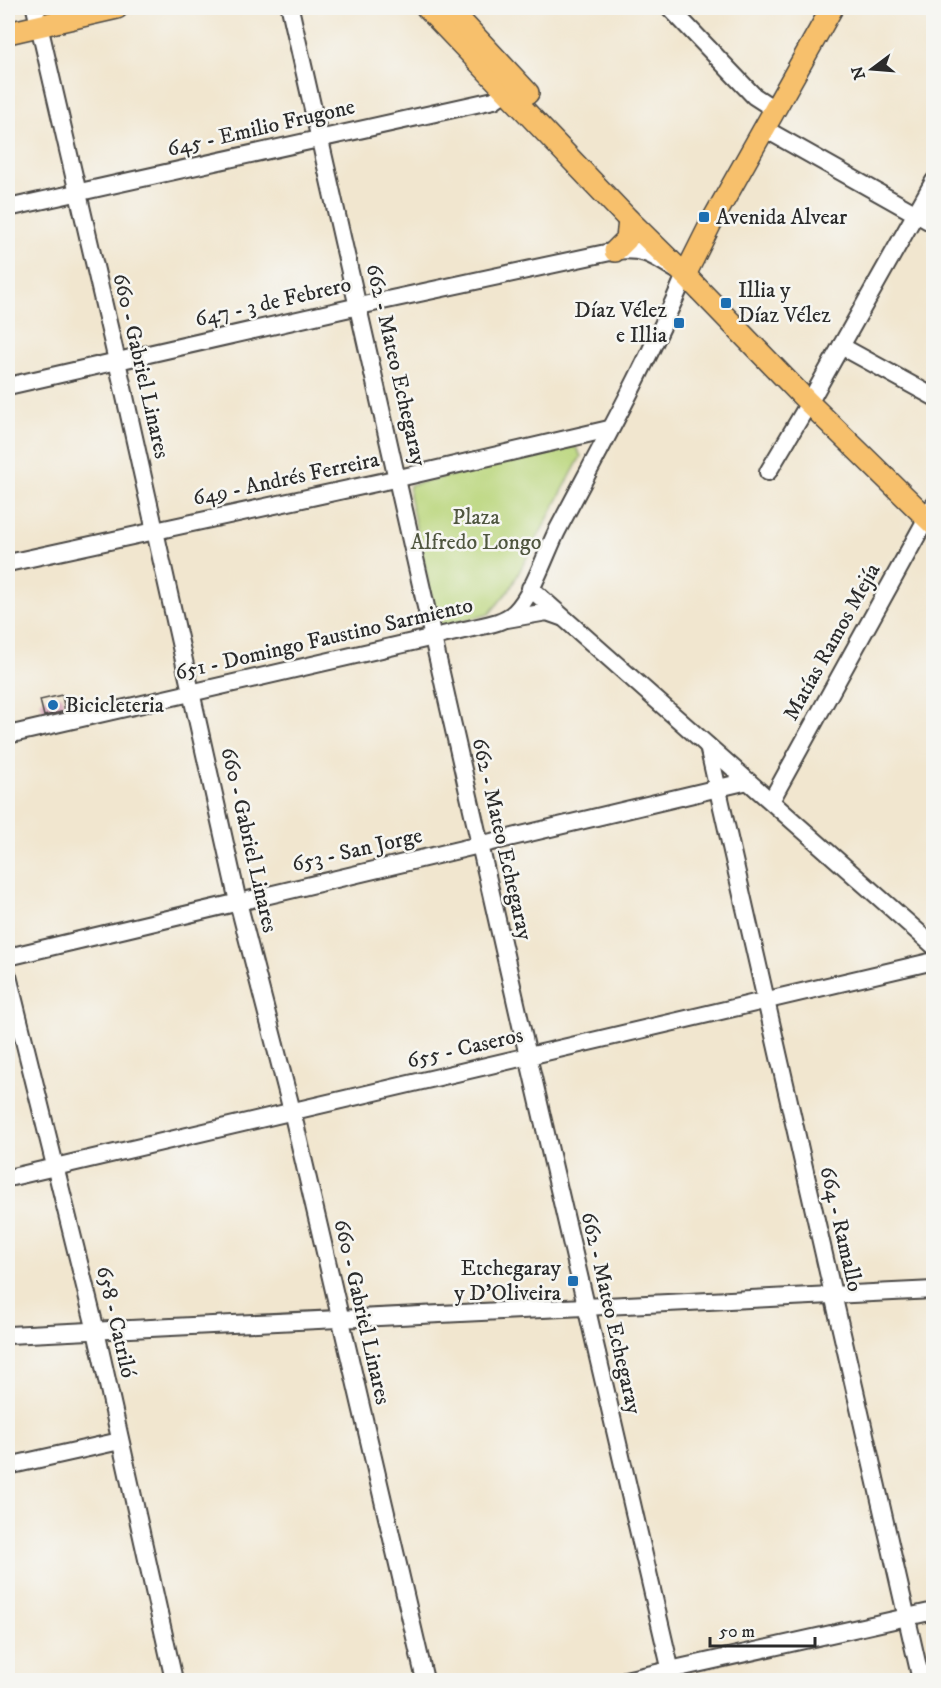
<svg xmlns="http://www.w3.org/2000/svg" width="941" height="1688" viewBox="0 0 941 1688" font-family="'IM FELL DW Pica',serif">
<rect width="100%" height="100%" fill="#f6f6f2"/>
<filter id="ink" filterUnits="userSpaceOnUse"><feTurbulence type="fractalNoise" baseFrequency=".0167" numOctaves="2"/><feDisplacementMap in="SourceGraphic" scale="12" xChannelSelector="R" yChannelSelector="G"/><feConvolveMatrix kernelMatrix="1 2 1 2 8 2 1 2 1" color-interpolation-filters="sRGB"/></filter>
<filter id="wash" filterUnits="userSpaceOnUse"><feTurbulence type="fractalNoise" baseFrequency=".008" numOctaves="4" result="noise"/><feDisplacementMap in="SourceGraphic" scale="24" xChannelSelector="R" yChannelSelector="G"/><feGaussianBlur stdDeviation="1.35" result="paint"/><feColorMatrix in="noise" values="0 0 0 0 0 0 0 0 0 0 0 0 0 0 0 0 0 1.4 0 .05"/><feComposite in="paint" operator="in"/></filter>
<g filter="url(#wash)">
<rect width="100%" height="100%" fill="#f1e6cf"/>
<polygon fill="#bad67c" stroke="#728054" stroke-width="1.5" points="575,446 581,456 510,589 489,614 444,626 437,622 409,495 410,485"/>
<g id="blocks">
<polygon fill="#d8a7bb" points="62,695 65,711 44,716 40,700"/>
</g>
</g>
<g filter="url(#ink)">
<use href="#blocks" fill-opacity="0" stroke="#494744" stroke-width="1.5"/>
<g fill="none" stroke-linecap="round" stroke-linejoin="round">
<g stroke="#494744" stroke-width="20">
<g id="minor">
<polyline points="35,8 117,361 238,902 292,1111 425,1680"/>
<polyline points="290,8 528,1056 673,1680"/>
<polyline points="670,8 754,96 774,109"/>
<polyline points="765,129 934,224"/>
<polyline points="8,208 494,100 515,85"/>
<polyline points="841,346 934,397"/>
<path d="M8 386 359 306 615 251C649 247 657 260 685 275 648 363 601 447 557 531 546 553 532 596 515 612 505 622 487 625 473 628L8 735"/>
<polyline points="768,472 809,403 934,181"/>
<polyline points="8,563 399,478 609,429"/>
<polyline points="530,588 934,946"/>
<polyline points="507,619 547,612 561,617"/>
<polyline points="708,746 921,1680"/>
<polyline points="771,801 934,505"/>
<polyline points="8,957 748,781"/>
<polyline points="8,976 96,1331 174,1680"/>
<polyline points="8,1178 934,961"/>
<polyline points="8,1335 934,1290"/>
<polyline points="8,1466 120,1441"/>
<polyline points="625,1680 934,1611"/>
</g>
</g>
<g stroke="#494744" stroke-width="24">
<g id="major">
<polyline points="427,8 629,220 685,275 809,403 934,525"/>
<polyline points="449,8 528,93"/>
<polyline points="8,33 117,8"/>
<polyline points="615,251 627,239 629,220"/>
<polyline points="685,275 711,223 832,8"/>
</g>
</g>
<use href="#minor" stroke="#fff" stroke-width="16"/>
<use href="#major" stroke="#f7c06c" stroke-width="21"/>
</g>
</g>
<g fill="#1f6fb2" stroke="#f6f6f2" stroke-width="2">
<rect x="698" y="211" width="12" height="12" rx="3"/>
<rect x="720" y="297" width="12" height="12" rx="3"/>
<rect x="673" y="317" width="12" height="12" rx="3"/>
<circle cx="53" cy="705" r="6"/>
<rect x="567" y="1275" width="12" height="12" rx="3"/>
</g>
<g text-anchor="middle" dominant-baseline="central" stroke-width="5" stroke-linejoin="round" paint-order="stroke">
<g font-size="22" fill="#2b2b2b" stroke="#f6f6f2">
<text transform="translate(261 128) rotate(-13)">645 - Emilio Frugone</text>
<text transform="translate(273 302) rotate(-13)">647 - 3 de Febrero</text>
<text transform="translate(396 365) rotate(77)">662 - Mateo Echegaray</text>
<text transform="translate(141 366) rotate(77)">660 - Gabriel Linares</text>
<text transform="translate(286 479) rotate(-12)">649 - Andrés Ferreira</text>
<text transform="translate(324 639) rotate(-13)">651 - Domingo Faustino Sarmiento</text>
<text transform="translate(832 642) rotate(-61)">Matías Ramos Mejía</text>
<text transform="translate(502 839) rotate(77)">662 - Mateo Echegaray</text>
<text transform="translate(249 840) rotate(77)">660 - Gabriel Linares</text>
<text transform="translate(357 850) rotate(-13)">653 - San Jorge</text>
<text transform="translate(465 1048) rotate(-13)">655 - Caseros</text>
<text transform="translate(841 1229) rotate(77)">664 - Ramallo</text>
<text transform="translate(362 1312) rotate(77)">660 - Gabriel Linares</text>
<text transform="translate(611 1313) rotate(77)">662 - Mateo Echegaray</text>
<text transform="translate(116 1322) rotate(77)">658 - Catriló</text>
</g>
<g font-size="22" fill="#2b2b2b" stroke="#f6f6f2" text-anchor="start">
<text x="716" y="217">Avenida Alvear</text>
<text x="738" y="290">Illia y<tspan x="738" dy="25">Díaz Vélez</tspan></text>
<text x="667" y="310" text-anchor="end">Díaz Vélez<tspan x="667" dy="25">e Illia</tspan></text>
<text x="65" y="705">Bicicleteria</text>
<text x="561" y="1268" text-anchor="end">Etchegaray<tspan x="561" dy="25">y D'Oliveira</tspan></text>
</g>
<g font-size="22" fill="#4f563f" stroke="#f6f6f2">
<text x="476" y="517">Plaza<tspan x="476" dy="25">Alfredo Longo</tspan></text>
</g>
</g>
<rect width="941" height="1688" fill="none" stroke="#f6f6f2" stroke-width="30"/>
<g transform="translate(872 69) rotate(254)" stroke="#f6f6f2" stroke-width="4.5" paint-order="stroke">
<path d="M0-4.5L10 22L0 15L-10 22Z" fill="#2b2b2b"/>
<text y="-9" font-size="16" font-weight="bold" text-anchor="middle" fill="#2b2b2b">N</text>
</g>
<path d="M710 1637v9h105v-9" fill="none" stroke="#2b2b2b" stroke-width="3"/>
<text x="719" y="1637" font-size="18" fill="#2b2b2b" stroke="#f6f6f2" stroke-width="4.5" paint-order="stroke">50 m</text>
</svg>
